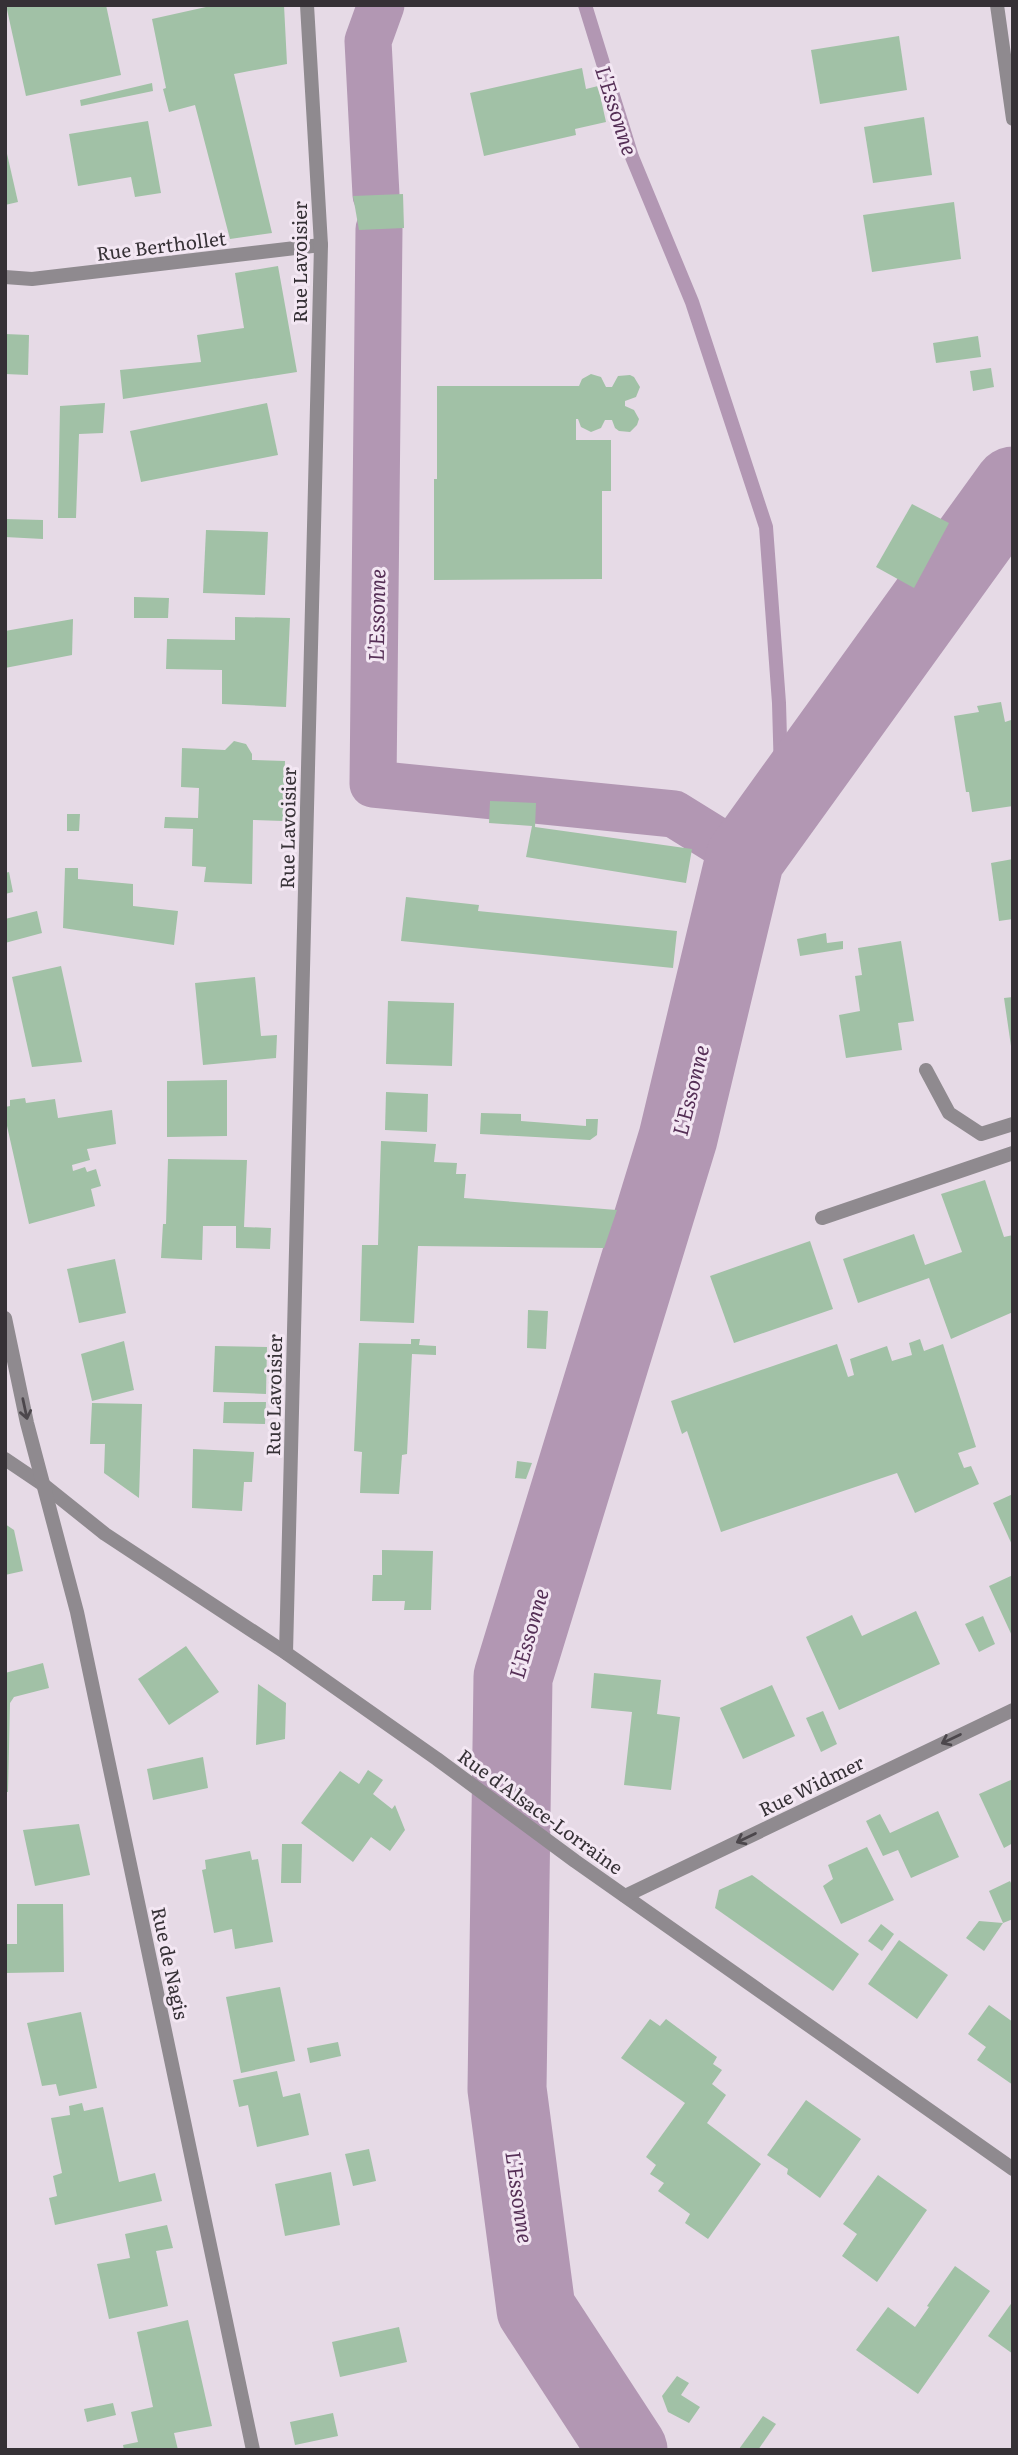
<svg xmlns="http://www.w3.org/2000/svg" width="1018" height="2455" viewBox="0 0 1018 2455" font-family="Literata,serif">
<rect width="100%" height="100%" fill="#e6dae6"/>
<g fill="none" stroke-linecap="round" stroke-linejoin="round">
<polyline stroke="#b297b3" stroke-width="14" points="585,5 632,157 692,302 766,527 779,703 781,774 745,858"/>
<g stroke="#b297b3" stroke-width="47">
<polyline points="376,195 368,41 381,5"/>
<polyline points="379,229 373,784 674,814 745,858"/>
</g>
<polyline stroke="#b297b3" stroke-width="79" points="628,2450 536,2309 507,2089 513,1677 678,1138 745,858 1013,486"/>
</g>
<g fill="#a1c1a6">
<polygon points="6,5 106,5 121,75 26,96"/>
<polygon points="215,5 284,5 287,64 234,74 272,233 230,239 195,105 169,112 163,89 166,88 152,19"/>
<polygon points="899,36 907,90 820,104 811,50"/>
<polygon points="582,68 586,89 598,86 606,122 575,129 576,135 484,156 470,93"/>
<polygon points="152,83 153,91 81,106 80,100"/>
<polygon points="924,117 932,175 873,183 864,127"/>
<polygon points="148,121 161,193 135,197 131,177 78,186 69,134"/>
<polygon points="5,145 18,202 5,205"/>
<polygon points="403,194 404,228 359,230 353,196"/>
<polygon points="954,202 961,259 872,272 863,215"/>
<polygon points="278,266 297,372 123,399 120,370 201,362 197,335 244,328 235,273"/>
<polygon points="5,334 29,335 28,375 5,374"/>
<polygon points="978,336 981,357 936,363 933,343"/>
<polygon points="991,368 994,387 973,391 970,371"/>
<polygon points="591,374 601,377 606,387 612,387 618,376 630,375 634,377 640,387 636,397 625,401 625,406 634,410 639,419 637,425 630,432 619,431 615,428 612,420 605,420 601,428 591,432 581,427 578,419 576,419 576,440 611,440 611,491 602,491 602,579 434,580 434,479 437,479 437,386 579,386 582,379"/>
<polygon points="105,403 103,433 79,434 76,518 58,518 60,406"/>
<polygon points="267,403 278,455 141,482 130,431"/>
<polygon points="912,504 949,523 914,588 876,567"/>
<polygon points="5,519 43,520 43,539 5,537"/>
<polygon points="206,530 268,532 265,595 203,593"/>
<polygon points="134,597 169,598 168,618 134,618"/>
<polygon points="235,617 290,618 286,707 222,704 222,670 166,669 167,639 235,640"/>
<polygon points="73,619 72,655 5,668 5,631"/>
<polygon points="1001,702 1005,722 1011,720 1013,728 1013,806 972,812 969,792 966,792 954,716 979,712 977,706"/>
<polygon points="234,741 246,744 252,754 252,760 285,761 283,821 253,820 252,884 204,882 206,867 192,866 193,829 164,828 165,817 198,818 199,788 181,787 182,748 225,750"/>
<polygon points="490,801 536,803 535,827 692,849 686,883 526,857 532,826 489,823"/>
<polygon points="67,814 80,814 79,831 67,831"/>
<polygon points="1013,859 1013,919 999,921 991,863"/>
<polygon points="65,868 78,868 78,879 133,884 133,906 178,911 174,945 63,928"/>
<polygon points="9,872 13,892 5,894 5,873"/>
<polygon points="406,897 479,905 478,911 677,931 673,968 401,941"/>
<polygon points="37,911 42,933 5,943 5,919"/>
<polygon points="826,933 827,943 843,941 843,949 800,956 797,939"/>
<polygon points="901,941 914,1021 898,1023 902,1050 846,1058 839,1015 860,1011 855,976 862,975 858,948"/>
<polygon points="61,966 82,1062 32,1067 12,977"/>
<polygon points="255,977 261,1036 277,1035 276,1058 203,1065 195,983"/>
<polygon points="1013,997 1013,1046 1011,1046 1004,998"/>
<polygon points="388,1001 454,1003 452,1066 386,1064"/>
<polygon points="227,1080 227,1136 167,1137 167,1081"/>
<polygon points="386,1092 428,1094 427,1132 385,1130"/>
<polygon points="25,1098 26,1103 55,1099 58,1118 112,1110 116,1144 87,1149 90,1160 72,1165 73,1171 85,1167 87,1172 96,1169 101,1186 91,1189 95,1206 29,1224 5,1117 5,1107 10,1106 10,1100"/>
<polygon points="481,1113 521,1114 521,1121 586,1126 586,1119 598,1119 597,1135 590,1140 480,1134"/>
<polygon points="381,1141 436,1144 434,1162 457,1163 456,1174 466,1174 464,1198 617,1210 604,1248 418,1246 414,1323 360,1321 362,1245 378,1245"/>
<polygon points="168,1159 247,1160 244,1227 271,1228 270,1249 236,1248 236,1226 203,1226 202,1260 161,1258 163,1224 166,1224"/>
<polygon points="985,1180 1004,1237 1013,1235 1013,1312 951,1339 929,1278 858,1303 843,1259 914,1234 925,1265 962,1252 941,1194"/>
<polygon points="810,1241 833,1309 734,1343 710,1276"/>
<polygon points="115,1259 126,1313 79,1323 67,1269"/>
<polygon points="528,1310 548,1311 546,1349 527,1348"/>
<polygon points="411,1339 420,1339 419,1345 436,1346 436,1355 412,1354 407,1454 402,1455 399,1494 360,1493 362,1452 354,1451 359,1343 411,1344"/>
<polygon points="920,1339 924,1351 943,1344 976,1447 958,1453 964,1468 971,1466 979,1484 915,1513 897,1473 721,1532 687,1431 682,1434 671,1401 837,1344 848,1377 854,1375 850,1359 887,1346 892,1361 912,1355 909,1343"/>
<polygon points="124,1341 134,1390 92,1401 81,1354"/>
<polygon points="215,1346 267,1347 266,1394 213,1392"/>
<polygon points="224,1402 266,1402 265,1424 223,1423"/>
<polygon points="92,1403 142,1404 139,1498 104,1473 105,1444 90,1444"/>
<polygon points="193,1449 254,1452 252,1482 244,1482 242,1511 192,1508"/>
<polygon points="517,1461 532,1463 526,1479 515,1478"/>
<polygon points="1013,1494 1013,1547 993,1503"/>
<polygon points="5,1524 14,1530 23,1571 5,1575"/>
<polygon points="382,1550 433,1551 431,1610 404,1610 405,1601 372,1601 373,1575 382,1575"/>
<polygon points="1013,1575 1013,1638 989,1586"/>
<polygon points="916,1611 940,1664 839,1710 806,1637 852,1615 862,1636"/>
<polygon points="983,1616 995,1644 979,1652 965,1624"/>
<polygon points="186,1646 219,1692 169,1725 138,1679"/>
<polygon points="43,1663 49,1688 14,1697 10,1703 8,1792 5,1792 5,1673"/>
<polygon points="594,1673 661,1680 657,1714 680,1717 671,1790 624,1785 632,1712 591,1708"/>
<polygon points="258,1684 286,1703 285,1739 256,1745"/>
<polygon points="772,1685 795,1736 743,1759 720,1708"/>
<polygon points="823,1711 837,1744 821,1752 806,1718"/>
<polygon points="203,1757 208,1788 153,1800 147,1769"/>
<polygon points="368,1770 383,1780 373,1794 392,1809 395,1805 405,1830 390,1851 371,1837 353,1862 301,1823 340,1771 359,1784"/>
<polygon points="1013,1779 1013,1843 1004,1848 979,1794"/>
<polygon points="938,1811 959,1857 911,1878 898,1850 883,1856 866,1821 880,1814 890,1833"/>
<polygon points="79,1824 90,1875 35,1886 23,1830"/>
<polygon points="282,1844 302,1844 301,1883 281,1883"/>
<polygon points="867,1847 894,1900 841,1924 823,1886 833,1879 828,1865"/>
<polygon points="250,1851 252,1860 258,1859 273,1942 235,1949 232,1929 214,1933 202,1870 206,1869 205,1860"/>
<polygon points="752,1875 859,1954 833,1991 715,1908 719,1890"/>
<polygon points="1010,1881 1013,1887 1013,1919 1003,1923 989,1891"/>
<polygon points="17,1904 63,1904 64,1972 5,1973 5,1944 17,1944"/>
<polygon points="979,1921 1003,1923 984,1951 966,1938"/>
<polygon points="881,1924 894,1934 882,1951 868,1941"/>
<polygon points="899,1940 948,1975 917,2019 868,1984"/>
<polygon points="280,1987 295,2061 241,2073 226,1997"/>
<polygon points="989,2005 1013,2022 1013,2085 977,2060 986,2047 968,2034"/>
<polygon points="81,2012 97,2088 59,2096 56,2084 42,2086 27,2023"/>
<polygon points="650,2019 660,2026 666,2019 717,2057 713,2064 722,2070 712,2084 726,2095 707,2123 761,2164 708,2239 685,2223 690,2214 658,2191 664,2183 650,2174 656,2165 646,2157 685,2103 621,2058"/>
<polygon points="338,2042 341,2056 310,2063 307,2048"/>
<polygon points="277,2071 283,2097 300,2093 309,2135 257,2147 248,2105 239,2107 233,2080"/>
<polygon points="806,2100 861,2139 820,2198 787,2174 788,2169 767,2155"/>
<polygon points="82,2103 84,2111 103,2107 119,2182 155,2173 162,2201 55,2225 49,2198 57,2196 53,2176 62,2173 51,2118 70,2115 69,2106"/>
<polygon points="369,2149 376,2181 353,2186 345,2154"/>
<polygon points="331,2172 340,2225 285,2236 275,2184"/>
<polygon points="878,2175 927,2210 877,2282 842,2256 857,2234 843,2224"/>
<polygon points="167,2225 173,2248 156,2251 168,2306 109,2319 97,2264 130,2258 125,2234"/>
<polygon points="955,2266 990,2291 918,2394 856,2350 888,2307 915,2327 929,2307 927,2306"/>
<polygon points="1013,2301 1013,2354 988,2336"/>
<polygon points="188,2320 212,2426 174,2433 178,2450 124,2450 123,2445 138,2442 131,2412 153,2407 137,2332"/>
<polygon points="399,2327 407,2362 340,2377 332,2342"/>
<polygon points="677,2376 689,2383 681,2395 700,2407 689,2423 668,2412 662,2396"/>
<polygon points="113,2403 116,2415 87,2422 84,2409"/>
<polygon points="333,2413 338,2436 295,2445 290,2422"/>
<polygon points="763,2416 776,2424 758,2450 739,2449"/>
</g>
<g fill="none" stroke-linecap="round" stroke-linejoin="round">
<g stroke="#8f8a8f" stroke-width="14">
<polyline points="926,1070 949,1113 981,1134 1013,1124"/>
<polyline points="822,1218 1013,1153"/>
</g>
<g stroke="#8f8a8f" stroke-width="14">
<polyline points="997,5 1013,119"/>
<polyline points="5,277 32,279 321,245"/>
<polyline points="5,1459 45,1486 105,1534 286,1653 437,1759 575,1861 1013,2169"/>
<polyline points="286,1653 321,245 307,5"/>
<polyline points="625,1896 1013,1710"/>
</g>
<polyline stroke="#8f8a8f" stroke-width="14" points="5,1318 27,1423 77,1612 253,2450"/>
</g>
<defs><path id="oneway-shaft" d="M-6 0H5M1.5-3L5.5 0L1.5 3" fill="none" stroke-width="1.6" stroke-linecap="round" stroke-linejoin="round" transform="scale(1.75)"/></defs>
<g stroke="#4c474c">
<use href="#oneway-shaft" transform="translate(25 1409) rotate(78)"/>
<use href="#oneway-shaft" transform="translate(951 1739) rotate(154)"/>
<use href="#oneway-shaft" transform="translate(746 1838) rotate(154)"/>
</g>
<g text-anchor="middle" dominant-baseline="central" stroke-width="6" stroke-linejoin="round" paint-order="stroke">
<g font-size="19" fill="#363136" stroke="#f3e7f3">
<text transform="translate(161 245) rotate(-7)">Rue Berthollet</text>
<text transform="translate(299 262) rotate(-90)">Rue Lavoisier</text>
<text transform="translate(287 828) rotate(-89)">Rue Lavoisier</text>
<text transform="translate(273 1395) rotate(-89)">Rue Lavoisier</text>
<text transform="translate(811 1785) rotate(-26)">Rue Widmer</text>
<text transform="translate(541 1811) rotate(36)">Rue d'Alsace-Lorraine</text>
<text transform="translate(171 1963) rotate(78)">Rue de Nagis</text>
</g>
<g font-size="21" font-style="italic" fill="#552f56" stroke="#f3e7f3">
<text transform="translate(618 110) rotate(72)">L'Essonne</text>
<text transform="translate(375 615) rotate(-89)">L'Essonne</text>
<text transform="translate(689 1090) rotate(-76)">L'Essonne</text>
<text transform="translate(527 1633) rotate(-74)">L'Essonne</text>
<text transform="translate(521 2197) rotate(82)">L'Essonne</text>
</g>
</g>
<rect width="1018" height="2455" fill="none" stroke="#363136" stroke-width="14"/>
</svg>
